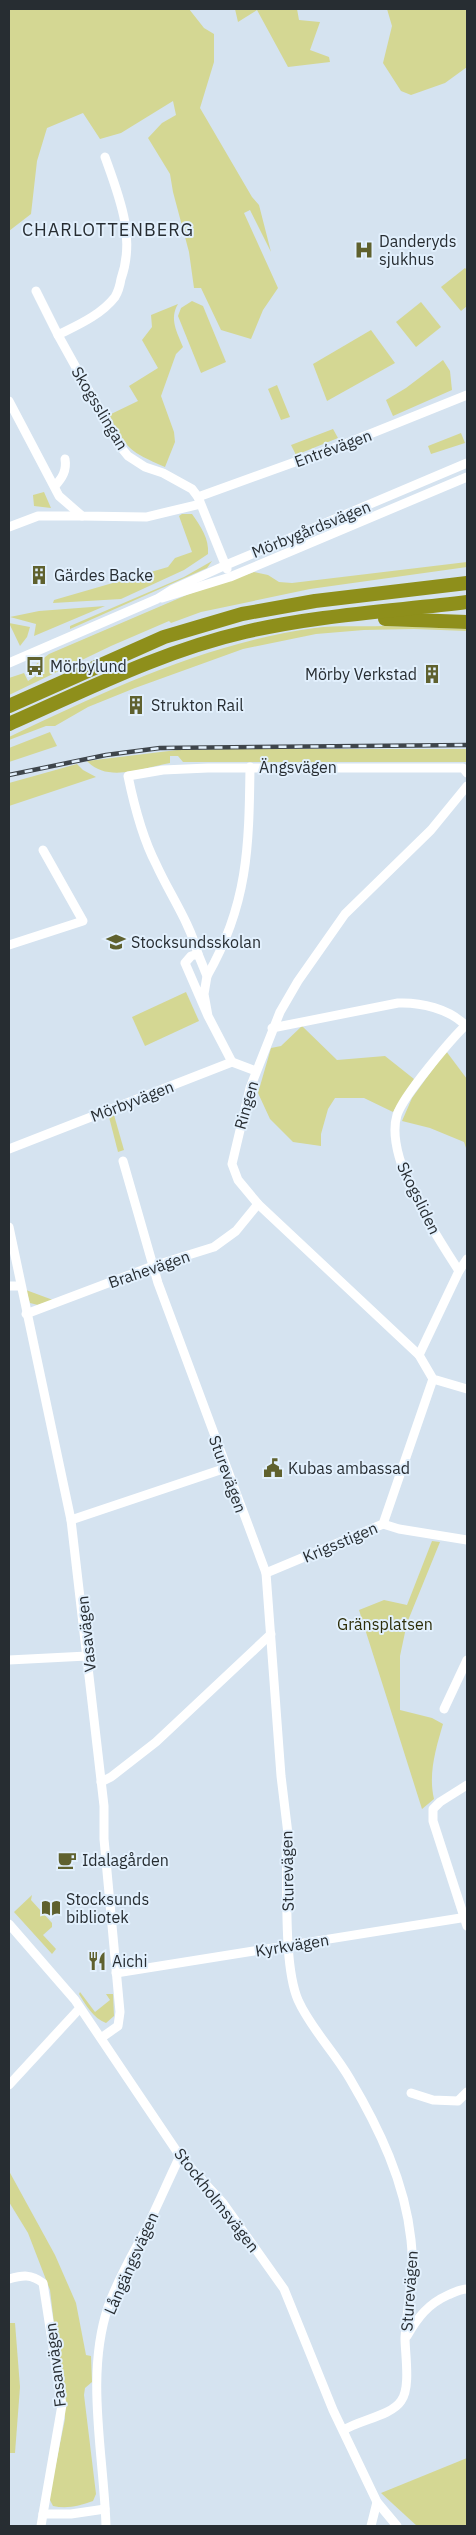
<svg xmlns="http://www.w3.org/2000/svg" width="476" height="2535" viewBox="0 0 476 2535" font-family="'IBM Plex Sans',sans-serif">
<rect width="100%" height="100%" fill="#d5e3f0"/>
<g fill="#d4d793">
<polygon points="9,9 189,9 204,28 214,34 214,62 200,108 252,197 259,205 271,252 250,210 244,213 278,288 263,310 251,339 221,330 201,288 194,288 189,252 173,192 170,174 148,138 162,123 176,115 173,101 121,133 100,139 83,113 47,128 37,161 31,214 9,231"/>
<polygon points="235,9 297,9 299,20 320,22 310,50 329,57 330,62 288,67 257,10 238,22"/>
<polygon points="387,9 467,9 467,67 445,83 411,95 401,91 383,63 392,26"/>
<polygon points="465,268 467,270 467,306 461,311 441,287"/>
<polygon points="192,301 203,306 226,362 201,373 178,316 181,308"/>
<polygon points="421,302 441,327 416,347 396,322"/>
<path d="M178 304C169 319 177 332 183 347L176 354 161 396 174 432 175 442 165 467C129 451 128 451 109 415L138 401 129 386 158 368 142 340 152 327 151 315Z"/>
<polygon points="371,330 395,363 327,401 313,364"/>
<polygon points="443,360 450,371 452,390 393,416 386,400 406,388"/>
<polygon points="277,385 290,417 281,420 268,389"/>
<polygon points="333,429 338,438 296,455 291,445"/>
<polygon points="461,433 465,443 431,454 428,446"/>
<polygon points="44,492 51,508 34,506 33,495"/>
<path d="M182 514H192C201 527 209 538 208 554L184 570 121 599 53 603 54 600 168 567 175 558 192 552 179 516Z"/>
<polygon points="212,561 207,568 70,629 70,626 184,577"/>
<polygon points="467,562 467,567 310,589 201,612 171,623 169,621 111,646 9,695 9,678 24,673 28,681 37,675 35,665 49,654 189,594 254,572 268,575 279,582 292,583"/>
<polygon points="105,606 34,636 36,624 10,617 39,611"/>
<polygon points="9,623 30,627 27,637 20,646"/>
<path d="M384 626 467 629V631L414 629 364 630 316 634 243 649 135 688 88 707 55 726H46L9 740V737C108 690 206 643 315 628 338 625 361 627 384 626Z"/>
<polygon points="50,732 57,746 9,762 9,748"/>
<path d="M234 749H467V762H183L178 756H170V763C143 768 107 783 87 761L177 750Z"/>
<polygon points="77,764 83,770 96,777 9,806 9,783"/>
<polygon points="186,992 199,1021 145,1046 132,1017"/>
<polygon points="302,1026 337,1060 385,1056 414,1079 393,1112 364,1098 335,1098 328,1109 321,1134 321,1146 293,1142 270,1119 258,1093 271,1048 281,1046"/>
<polygon points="446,1051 467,1079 467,1151 464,1142 430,1128 402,1121 412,1098"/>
<polygon points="114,1115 124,1150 118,1152 109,1117"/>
<polygon points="26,1290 53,1300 38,1305 30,1303"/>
<path d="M432 1541 440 1542 407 1623 400 1656V1710L432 1718 443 1724C436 1748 428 1774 434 1799L422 1809 359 1610 384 1600 407 1605Z"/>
<polygon points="32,1895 31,1900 52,1923 52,1927 43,1935 56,1949 52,1954 14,1912"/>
<path d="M80 1992 95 2012 110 2000 106 1994H113L114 2016 106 2023C93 2018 86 2005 79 1994Z"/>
<path d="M9 2171 55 2255 76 2303 86 2355 91 2356 92 2382 85 2388 84 2395 96 2494 93 2501C79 2506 67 2509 53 2506L49 2498 65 2419 64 2407 50 2290 28 2233 9 2202Z"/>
<polygon points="9,2323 15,2323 20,2387 15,2453 9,2453"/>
<polygon points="467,2458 467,2526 417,2526 381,2493"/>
</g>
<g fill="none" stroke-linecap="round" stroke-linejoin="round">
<g stroke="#fff" stroke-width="9">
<path d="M36 291 58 335C78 325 101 315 115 297 118 292 120 285 121 279 136 237 119 196 105 157"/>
<polyline points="58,335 119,445 128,456 145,467 163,473 192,489 198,497 227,569"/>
<polyline points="9,401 59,496 82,516 146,517 200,504"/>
<path d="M55 486C62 478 67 471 65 459"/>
<polyline points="198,497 345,444 467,395"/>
<polyline points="9,527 38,516 82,516"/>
<polyline points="162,598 230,577 467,477"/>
<polyline points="9,663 157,599 173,589 226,565 467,463"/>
<polyline points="467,786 431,830 345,914 298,981 280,1012 250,1088 232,1164 238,1180 258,1204 419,1355 433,1379 467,1389"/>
<polyline points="9,945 83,921 43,850"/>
<path d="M198 954C189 921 170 895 156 864 142 837 134 805 128 776L163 770 208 768H463L467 773"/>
<path d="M207 976C248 905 249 847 250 767"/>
<polyline points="208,1016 185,963 191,956 198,954 207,976 204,994 208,1016 232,1062"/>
<path d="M272 1028 398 1003C421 1002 449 1009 465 1025"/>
<polyline points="9,1149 232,1062 256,1071"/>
<path d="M123 1161 158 1283 266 1573 281 1776 288 1834 286 1846C288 1886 283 1965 298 2000 311 2029 334 2051 350 2079 379 2128 405 2182 411 2240 415 2273 407 2305 405 2338 405 2354 411 2388 401 2401 391 2416 359 2420 344 2430"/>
<polyline points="9,1227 71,1520 104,1806 104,1839 120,2012 118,2026 101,2038"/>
<path d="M459 1271C436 1235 384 1158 397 1115 403 1096 452 1038 467 1024"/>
<polyline points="9,1286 20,1286"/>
<polyline points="26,1314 153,1266 214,1247 236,1231 258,1204"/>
<polyline points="419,1355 459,1271 467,1259"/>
<polyline points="71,1520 226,1468"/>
<polyline points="383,1524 399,1529 467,1540"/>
<polyline points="266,1573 383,1524 433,1379"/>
<polyline points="9,1660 87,1656"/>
<polyline points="444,1709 467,1660"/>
<polyline points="101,1782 111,1777 156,1742 271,1634"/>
<polyline points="467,1785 440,1802 433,1809 433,1821 467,1926"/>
<polyline points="9,1924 75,2000 180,2156 223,2203 284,2289 333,2410 377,2502 397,2526"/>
<polyline points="116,1973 467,1917"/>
<polyline points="9,2085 80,2008"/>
<polyline points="411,2093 433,2100 458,2101 467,2092"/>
<path d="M9 2279C23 2275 31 2274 43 2283L62 2405 43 2514"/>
<path d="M407 2336C418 2317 428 2304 448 2295 455 2292 460 2289 467 2289"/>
<polyline points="41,2526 43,2514 71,2514 105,2509"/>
<path d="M106 2526C104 2456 85 2376 108 2307 118 2278 134 2252 148 2225 159 2202 169 2179 180 2156"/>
<polyline points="371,2526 377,2502"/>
</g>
<g stroke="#8e8f1b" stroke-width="14">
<polyline points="385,619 467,622"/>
<polyline points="9,706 164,637 242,614 315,601 467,583"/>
<path d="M9 724C86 690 162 651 245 632 317 615 394 611 467 602"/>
</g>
<g stroke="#3e454b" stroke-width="4.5">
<polyline id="rail" points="9,775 106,755 160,748 467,745"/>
</g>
<use href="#rail" stroke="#e2f0fd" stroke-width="2.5" stroke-dasharray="8" stroke-linecap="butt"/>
</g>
<defs>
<g id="hospital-bare" transform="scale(1.5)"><path d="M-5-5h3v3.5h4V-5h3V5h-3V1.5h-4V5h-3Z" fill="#5f612e" stroke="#e2f0fd" stroke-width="2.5" paint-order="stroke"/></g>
<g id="building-bare" transform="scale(1.5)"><path d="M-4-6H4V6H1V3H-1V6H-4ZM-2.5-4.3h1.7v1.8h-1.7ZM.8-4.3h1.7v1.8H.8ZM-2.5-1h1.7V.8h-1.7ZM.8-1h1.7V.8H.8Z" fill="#5f612e" stroke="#e2f0fd" stroke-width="2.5" paint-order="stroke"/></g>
<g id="bus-bare" transform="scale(1.5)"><path d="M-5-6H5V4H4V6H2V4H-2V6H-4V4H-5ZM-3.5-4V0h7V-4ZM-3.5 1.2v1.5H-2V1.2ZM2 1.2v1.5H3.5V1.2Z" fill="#5f612e" stroke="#e2f0fd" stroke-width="2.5" paint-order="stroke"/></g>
<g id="school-bare" transform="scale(1.5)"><path d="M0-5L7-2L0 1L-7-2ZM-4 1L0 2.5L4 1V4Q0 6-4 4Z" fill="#5f612e" stroke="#e2f0fd" stroke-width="2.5" paint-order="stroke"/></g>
<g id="civic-bare" transform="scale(1.5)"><path d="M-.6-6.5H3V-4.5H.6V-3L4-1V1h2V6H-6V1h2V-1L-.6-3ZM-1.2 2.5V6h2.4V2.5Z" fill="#5f612e" stroke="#e2f0fd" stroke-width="2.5" paint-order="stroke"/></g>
<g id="cafe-bare" transform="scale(1.5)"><path d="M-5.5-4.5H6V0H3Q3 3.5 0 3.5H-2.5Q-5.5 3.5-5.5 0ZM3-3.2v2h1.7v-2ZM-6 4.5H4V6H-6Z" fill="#5f612e" stroke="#e2f0fd" stroke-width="2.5" paint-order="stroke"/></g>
<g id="library-bare" transform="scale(1.5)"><path d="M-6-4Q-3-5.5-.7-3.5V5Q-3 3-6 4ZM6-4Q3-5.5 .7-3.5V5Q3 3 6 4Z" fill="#5f612e" stroke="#e2f0fd" stroke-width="2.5" paint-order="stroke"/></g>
<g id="restaurant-bare" transform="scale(1.5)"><path d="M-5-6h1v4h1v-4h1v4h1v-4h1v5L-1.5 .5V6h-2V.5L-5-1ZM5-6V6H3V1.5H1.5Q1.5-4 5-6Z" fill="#5f612e" stroke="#e2f0fd" stroke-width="2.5" paint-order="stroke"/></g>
</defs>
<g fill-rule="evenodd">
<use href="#hospital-bare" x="364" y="250"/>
<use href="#building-bare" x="39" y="575"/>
<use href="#bus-bare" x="35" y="666"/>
<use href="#building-bare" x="432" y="674"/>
<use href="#building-bare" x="136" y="705"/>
<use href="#school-bare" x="116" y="942"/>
<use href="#civic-bare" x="273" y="1468"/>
<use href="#cafe-bare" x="67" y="1860"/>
<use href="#library-bare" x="51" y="1908"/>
<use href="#restaurant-bare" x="97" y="1961"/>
</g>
<g text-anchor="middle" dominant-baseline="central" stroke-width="4" stroke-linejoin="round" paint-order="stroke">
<g font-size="16" fill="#272d32" stroke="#e2f0fd" text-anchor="start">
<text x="379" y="241">Danderyds<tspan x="379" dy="18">sjukhus</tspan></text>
<text x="54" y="575">Gärdes Backe</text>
<text x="50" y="666">Mörbylund</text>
<text x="417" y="674" text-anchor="end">Mörby Verkstad</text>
<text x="151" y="705">Strukton Rail</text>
<text x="131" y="942">Stocksundsskolan</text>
<text x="288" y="1468">Kubas ambassad</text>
<text x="82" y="1860">Idalagården</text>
<text x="66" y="1899">Stocksunds<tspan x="66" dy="18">bibliotek</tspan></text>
<text x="112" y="1961">Aichi</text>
</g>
<g font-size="16" fill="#272d32" stroke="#e2f0fd">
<text transform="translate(100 408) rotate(59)">Skogsslingan</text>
<text transform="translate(333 448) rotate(-20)">Entrévägen</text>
<text transform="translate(311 529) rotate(-22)">Mörbygårdsvägen</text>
<text x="298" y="767">Ängsvägen</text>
<text transform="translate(132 1101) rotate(-21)">Mörbyvägen</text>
<text transform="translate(246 1105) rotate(-74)">Ringen</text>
<text transform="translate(419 1198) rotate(64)">Skogsliden</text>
<text transform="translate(149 1269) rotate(-19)">Brahevägen</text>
<text transform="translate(228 1474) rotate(70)">Sturevägen</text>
<text transform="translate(340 1542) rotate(-23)">Krigsstigen</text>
<text transform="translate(86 1634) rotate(-96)">Vasavägen</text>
<text transform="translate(287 1871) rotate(-91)">Sturevägen</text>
<text transform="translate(292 1945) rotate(-9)">Kyrkvägen</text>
<text transform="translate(217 2200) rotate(52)">Stockholmsvägen</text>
<text transform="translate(131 2263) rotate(-66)">Långängsvägen</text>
<text transform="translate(409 2291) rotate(-86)">Sturevägen</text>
<text transform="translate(55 2365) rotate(-97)">Fasanvägen</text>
</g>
<g font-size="16" fill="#2d2d08" stroke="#e2f0fd">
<text x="385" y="1624">Gränsplatsen</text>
</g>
<g font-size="18" letter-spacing="1" fill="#272d32" stroke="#e2f0fd">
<text x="108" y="229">CHARLOTTENBERG</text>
</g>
</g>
<rect width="476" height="2535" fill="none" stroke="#272d32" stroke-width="20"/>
</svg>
